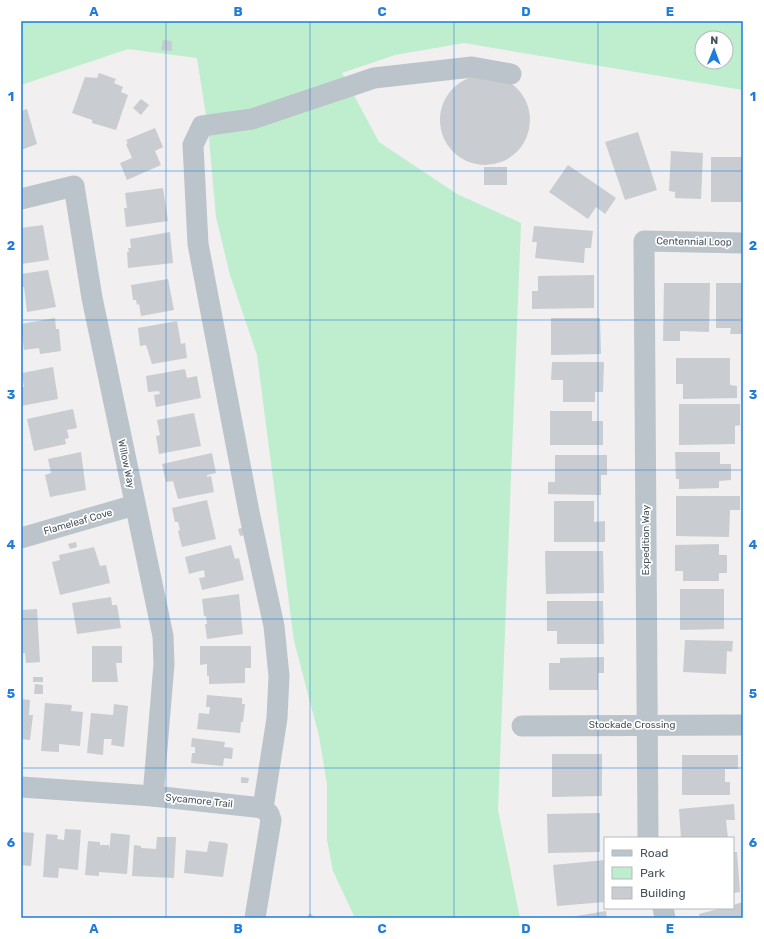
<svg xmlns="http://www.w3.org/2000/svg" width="764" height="939" viewBox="0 0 764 939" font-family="Rubik,sans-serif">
<rect width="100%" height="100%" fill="#f1efef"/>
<path fill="#beeece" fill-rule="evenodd" d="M21 21H743V90L464 43 395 55 342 73 379 142 457 194 521 223 498 810 520 918H355L333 871 327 840V784L319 736 294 641 257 355 230 275 216 217 208 128 197 58 128 49 21 85ZM702 38H726V62H702Z"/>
<g fill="#c9ccd1">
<polygon points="163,40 172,41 172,51 161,50"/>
<polygon points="99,73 116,79 114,83 123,87 121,92 128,95 116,130 92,123 92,120 72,113 85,77 97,78"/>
<circle cx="485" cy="120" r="45"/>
<polygon points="141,99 149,105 141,115 133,108"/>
<polygon points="27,109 37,144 21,150 21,111"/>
<polygon points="155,128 163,147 155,151 161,165 127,180 120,163 132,158 126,144 128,143 126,140"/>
<polygon points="638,132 657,190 625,200 605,142"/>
<polygon points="671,151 703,153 701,199 675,198 675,192 669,191"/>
<rect x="711" y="157" width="32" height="45"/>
<polygon points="568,165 616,198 605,214 596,207 588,219 549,192"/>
<rect x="484" y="167" width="23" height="18"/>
<polygon points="163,188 168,221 126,227 124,208 127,208 125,193"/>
<polygon points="43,225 49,260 21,264 21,228"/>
<polygon points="534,226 593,231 591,248 585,248 584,263 535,258 537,242 532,242"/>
<polygon points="170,232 173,263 128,268 127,252 129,252 128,248 131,248 130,239"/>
<polygon points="48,270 56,307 27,312 24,287 21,287 21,274"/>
<polygon points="594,275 594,308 532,309 532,291 538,291 538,276"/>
<polygon points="168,279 174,310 141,316 139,304 137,305 136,300 133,300 131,285"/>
<polygon points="664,283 710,283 709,332 680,331 680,341 663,341"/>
<polygon points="716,283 743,283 743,334 730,334 731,328 716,328"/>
<polygon points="55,318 56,329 59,329 61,351 40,354 39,348 24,350 21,324"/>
<polygon points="551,318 600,318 601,354 551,355"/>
<polygon points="177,321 181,344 185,343 187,358 152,364 146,345 140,346 138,328"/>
<polygon points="676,358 730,358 730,385 737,386 737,398 683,399 683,384 676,384"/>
<polygon points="552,362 604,362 603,392 595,392 595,402 563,402 563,380 551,380"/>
<polygon points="53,367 58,399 21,406 21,387 24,387 22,373"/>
<polygon points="185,369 187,378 197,376 201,398 156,407 154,395 160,394 159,391 148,392 146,376"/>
<polygon points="679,404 740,404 740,425 735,426 735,444 679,445"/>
<polygon points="73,409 77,428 67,430 69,438 65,439 66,444 34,451 27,419"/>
<polygon points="550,411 592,411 592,421 603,421 603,445 550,445"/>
<polygon points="194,413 201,446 159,454 156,436 160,435 157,420"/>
<polygon points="81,452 86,490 50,497 45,475 51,473 48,459"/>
<polygon points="675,452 720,452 720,464 731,464 731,480 719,481 719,488 679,489 679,479 676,479"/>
<polygon points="212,453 216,473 207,475 207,477 211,476 214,492 178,499 173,481 166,482 162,464"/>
<polygon points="555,455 607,455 607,475 601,475 601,495 548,494 548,482 555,482"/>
<polygon points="676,496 740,496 740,510 730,510 729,537 676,536"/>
<polygon points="207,500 216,539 182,547 178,531 180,530 178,522 175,522 172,508"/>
<polygon points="554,501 594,501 594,522 605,521 605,542 554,542"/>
<polygon points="244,527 245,535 240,536 238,529"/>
<polygon points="76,542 77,547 70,549 68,544"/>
<polygon points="719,544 719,555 727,555 727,573 719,573 719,581 683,581 683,571 675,571 675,545"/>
<polygon points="231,545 235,559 239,558 244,580 202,590 199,578 205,577 204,570 189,574 185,557"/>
<polygon points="94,547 100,566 106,565 110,583 60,595 52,562 60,560 59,555"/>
<polygon points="545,551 603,551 604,593 546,594"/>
<polygon points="680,589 724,589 724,629 680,630"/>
<polygon points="239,594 243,634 207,639 205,624 207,624 206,616 204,616 202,599"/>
<polygon points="111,597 112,605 117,605 121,628 77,634 72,603"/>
<polygon points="547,601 603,601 604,644 557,644 557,631 547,631"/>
<polygon points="37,609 40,662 26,663 25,653 21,653 21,610"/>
<polygon points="685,640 733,641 732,652 727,651 726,674 683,672"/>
<polygon points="92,646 122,646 122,663 116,663 118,682 92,682"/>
<polygon points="200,646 251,646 251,668 245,668 245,683 209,684 209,676 207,676 207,664 200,665"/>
<polygon points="604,657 604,673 598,673 598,690 549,690 549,663 560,663 560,658"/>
<rect x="33" y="677" width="10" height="5"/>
<polygon points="35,684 43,685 43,694 34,694"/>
<polygon points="207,695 242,698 242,704 245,704 243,722 241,722 240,733 197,729 199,713 209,714 210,707 206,707"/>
<polygon points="21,699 30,700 29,715 33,715 30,740 21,739"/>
<polygon points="45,703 72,705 71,711 83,712 80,746 59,744 59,752 41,751"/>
<polygon points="114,704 128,706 124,747 111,745 112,739 104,739 103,755 87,753 91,713 113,715"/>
<polygon points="192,738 225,742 224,747 233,748 232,759 224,758 223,766 191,763 192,753 195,753 195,747 191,747"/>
<polygon points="552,754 602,754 602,796 552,797"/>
<polygon points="682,755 738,755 738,769 725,769 725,782 730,782 730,795 682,795"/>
<polygon points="241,777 249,778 248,783 241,783"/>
<polygon points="734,804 735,820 726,820 728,838 681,838 679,809"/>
<polygon points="600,813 600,852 548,853 547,814"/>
<polygon points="65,829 81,830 78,870 59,868 58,878 43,877 46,834 58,835 57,839 64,840"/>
<polygon points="21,832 34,833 31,866 21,865"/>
<polygon points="111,833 130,835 127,874 99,872 99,876 85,875 88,841 100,842 100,845 109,845 109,851"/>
<polygon points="157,837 176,837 174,878 132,876 134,845 141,846 141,848 156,849"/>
<polygon points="209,841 226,843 228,845 223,877 184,873 186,850 207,852"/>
<polygon points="733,852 737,852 740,892 733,893"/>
<polygon points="605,860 605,902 557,906 553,865"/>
<polygon points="743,902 743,918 700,918 699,914 722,908 733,908 733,905"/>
<polygon points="606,911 607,918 571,918 571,917"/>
<polygon points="310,913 315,918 306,918"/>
</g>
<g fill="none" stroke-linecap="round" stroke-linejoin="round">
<g stroke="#bbc4cb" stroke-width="21">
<polyline points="21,199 74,186 92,298 163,636 164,664 153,796"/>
<polyline points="21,538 135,505"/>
<polyline points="522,726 743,725"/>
<polyline points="21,787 153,796 263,808 269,814 271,820 255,918"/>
<polyline points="263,808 277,718 279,676 274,626 249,512 198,244 193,145 202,126 252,119 374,78 472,67 511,74"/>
<polyline points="648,838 644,241 743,243"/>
<polyline points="663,908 665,918"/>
</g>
</g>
<path fill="none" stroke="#1d7cdd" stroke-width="1" stroke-opacity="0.55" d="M166 21V918M310 21V918M454 21V918M598 21V918M21 171H743M21 320H743M21 470H743M21 619H743M21 768H743"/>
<g text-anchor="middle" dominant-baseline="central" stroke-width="3.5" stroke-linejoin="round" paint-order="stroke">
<g font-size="10" fill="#47535c" stroke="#fff">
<text transform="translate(694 242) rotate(1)">Centennial Loop</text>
<text transform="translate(126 464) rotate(78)">Willow Way</text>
<text transform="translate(78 522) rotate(-16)">Flameleaf Cove</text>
<text transform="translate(646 540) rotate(-90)">Expedition Way</text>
<text x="632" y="725">Stockade Crossing</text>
<text transform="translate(199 801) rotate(6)">Sycamore Trail</text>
</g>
</g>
<rect width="764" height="939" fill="none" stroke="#ffffff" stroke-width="44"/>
<rect x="604" y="837" width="130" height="72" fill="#ffffff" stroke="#b5babe"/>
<rect x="612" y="850" width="20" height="6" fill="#bbc4cb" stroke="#b5babe"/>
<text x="640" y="857" font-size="12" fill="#47535c">Road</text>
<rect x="612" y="867" width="20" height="12" fill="#beeece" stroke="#b5babe"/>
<text x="640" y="877" font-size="12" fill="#47535c">Park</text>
<rect x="612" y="887" width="20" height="12" fill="#c9ccd1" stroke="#b5babe"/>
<text x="640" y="897" font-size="12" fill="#47535c">Building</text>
<g transform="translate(714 50) rotate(1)"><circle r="19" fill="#ffffff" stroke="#b5babe"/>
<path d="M0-3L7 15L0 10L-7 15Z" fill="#1d7cdd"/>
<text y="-6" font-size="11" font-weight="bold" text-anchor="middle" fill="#47535c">N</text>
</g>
<rect x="22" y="22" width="720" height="895" fill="none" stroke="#1d7cdd" stroke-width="1.5"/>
<g font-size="13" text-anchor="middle" font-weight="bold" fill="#1d7cdd">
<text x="94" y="16">A</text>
<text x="238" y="16">B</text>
<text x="382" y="16">C</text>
<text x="526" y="16">D</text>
<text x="670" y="16">E</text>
<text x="11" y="101">1</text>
<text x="753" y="101">1</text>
<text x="11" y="250">2</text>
<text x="753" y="250">2</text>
<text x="11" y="399">3</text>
<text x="753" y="399">3</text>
<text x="11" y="549">4</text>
<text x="753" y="549">4</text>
<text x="11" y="698">5</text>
<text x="753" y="698">5</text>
<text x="11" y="847">6</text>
<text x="753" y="847">6</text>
<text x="94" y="933">A</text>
<text x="238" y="933">B</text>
<text x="382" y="933">C</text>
<text x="526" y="933">D</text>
<text x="670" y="933">E</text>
</g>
</svg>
